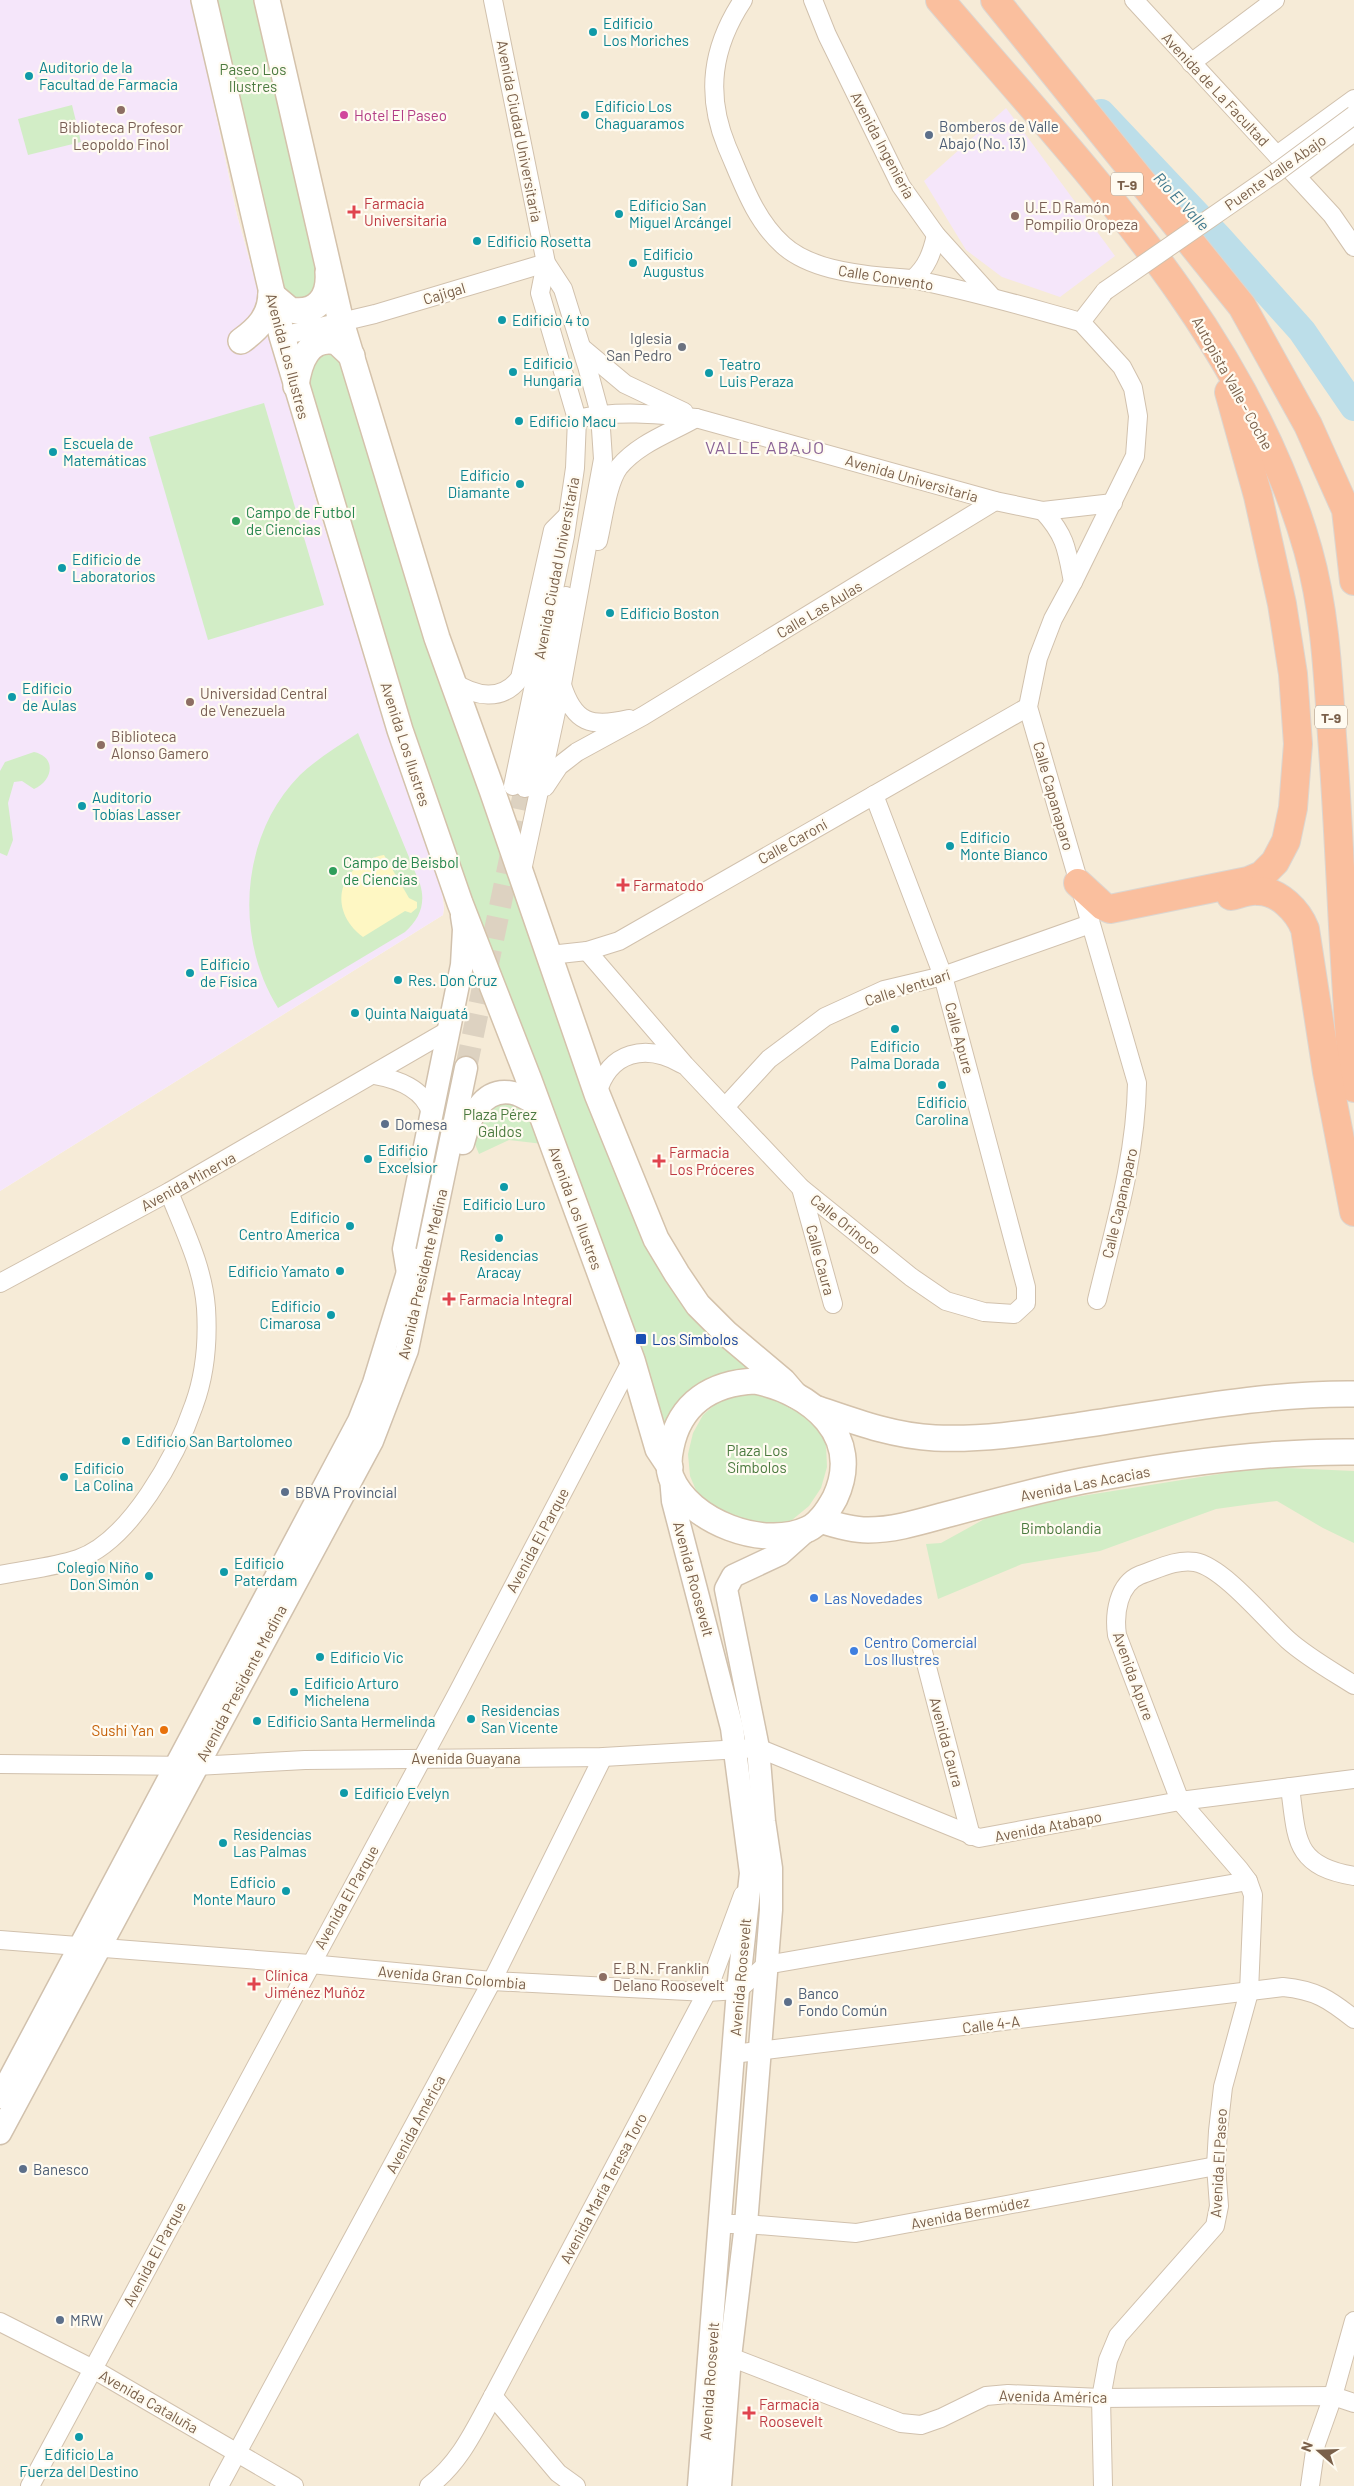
<svg xmlns="http://www.w3.org/2000/svg" width="1354" height="2486" viewBox="0 0 1354 2486" font-family="Barlow,sans-serif">
<rect width="100%" height="100%" fill="#fef8e9"/>
<polygon fill="#f6ebd7" points="192,0 1354,0 1354,2486 0,2486 0,1191 443,915 444,908 442,892 319,511 237,215"/>
<g fill="#f5e6fa">
<polygon points="0,0 192,0 237,215 319,511 442,892 444,908 443,915 0,1191"/>
<polygon points="1006,108 1115,256 1060,297 1002,277 966,250 924,181"/>
</g>
<g fill="#d2edc6">
<polygon points="216,0 255,0 317,279 320,300 288,309"/>
<polygon points="72,105 81,142 28,155 18,119"/>
<polygon points="337,342 656,1239 788,1389 754,1382 694,1408 670,1464 498,999 297,373"/>
<polygon points="264,403 324,605 208,640 149,437"/>
<path d="M358 733 420 884C426 903 420 919 405 932L278 1008C234 938 240 835 300 775 317 759 338 746 358 733Z"/>
<path d="M34 752C57 757 53 781 34 789L22 781 14 782 8 803 13 840 7 856 0 853V771L5 762Z"/>
<polygon points="511,1100 534,1110 543,1144 509,1140 479,1154 470,1132 488,1104"/>
<polygon points="763,1389 818,1423 826,1444 827,1467 821,1488 809,1506 792,1520 772,1527 730,1523 698,1495 690,1476 688,1454 693,1433 703,1415 720,1400"/>
<polygon points="1263,1467 1354,1471 1354,1543 1323,1528 1277,1501 1252,1504 1216,1509 1100,1551 1022,1564 938,1599 926,1544 941,1543 999,1511 1044,1502"/>
</g>
<path fill="#fef7c3" d="M384 855 409 898 417 902V908L411 913 405 911 363 937C326 909 339 863 384 855Z"/>
<g fill="none" stroke-linecap="round" stroke-linejoin="round">
<polyline stroke="#bcdee9" stroke-width="28" points="1101,113 1218,237 1302,331 1354,407"/>
<polyline stroke="#ddd2c1" stroke-width="22" stroke-dasharray="22 11" stroke-linecap="butt" points="466,1068 525,788"/>
<g stroke="#d1c1ad" stroke-width="20">
<g id="minor">
<polyline points="493,0 546,263 563,289 587,366 600,414 603,459 562,684 521,875"/>
<path d="M743 0C712 47 705 94 727 147 742 181 754 219 783 245 808 268 852 274 886 277 896 278 906 278 916 280 972 291 1026 307 1081 322"/>
<polyline points="813,0 827,35 901,186 936,235 992,297"/>
<polyline points="1134,0 1332,215 1354,247"/>
<polyline points="1191,63 1275,0"/>
<polyline points="1277,155 1354,99"/>
<polyline points="1297,176 1354,132"/>
<path d="M913 279C927 267 932 253 936 235"/>
<path d="M1081 322 1122 367 1133 388 1138 416 1135 456 1073 582 1053 619 1038 658 1028 707 1137 1083C1136 1157 1114 1229 1097 1300"/>
<polyline points="1081,322 1105,291"/>
<polyline points="282,336 375,314 546,263"/>
<polyline points="582,348 625,384 684,412"/>
<path d="M577 419C616 410 657 414 696 418L995 501 1043 511 1113 503"/>
<path d="M1043 511C1066 536 1067 550 1073 582"/>
<path d="M598 541C603 521 607 483 619 467 639 443 670 433 696 418"/>
<path d="M452 681C475 697 502 702 520 678L553 530 567 516"/>
<path d="M562 685C574 723 591 728 629 719"/>
<polyline points="513,786 565,536 575,468 577,419 540,293 546,263"/>
<polyline points="545,787 559,766 577,752 643,716 995,501"/>
<polyline points="525,788 566,596"/>
<polyline points="587,951 685,1065 801,1188 911,1277 946,1301 984,1312 1014,1314 1026,1303 1026,1287 943,976 874,795"/>
<polyline points="550,955 587,951 619,941 1028,707"/>
<path d="M374 1075C397 1079 424 1089 431 1113"/>
<path d="M597 1094C609 1051 646 1043 682 1064"/>
<polyline points="725,1107 769,1059 825,1017 884,990 943,976 1090,924"/>
<polyline points="801,1188 833,1304"/>
<polyline points="0,1283 169,1192 449,1030"/>
<path d="M0 1575C25 1570 54 1567 78 1559 130 1541 177 1455 194 1405 205 1375 208 1340 206 1308 203 1267 184 1230 169 1192"/>
<polyline points="922,1648 971,1836"/>
<polyline points="0,1764 196,1766 305,1760 603,1757 758,1748 979,1838 1180,1801 1354,1779"/>
<path d="M1290 1787C1297 1840 1294 1866 1354 1876"/>
<polyline points="0,1940 310,1964 492,1981 707,1992 738,1990 766,1965 1248,1881"/>
<path d="M733 2054 1283 1987C1315 1990 1329 1999 1354 2019"/>
<polyline points="721,2224 746,2224 856,2233 1216,2166"/>
<polyline points="0,2322 93,2369 294,2486"/>
<polyline points="720,2353 901,2423 921,2425 941,2418 986,2396 1008,2394 1101,2398 1333,2396 1354,2403"/>
<polyline points="493,2396 558,2473 576,2486"/>
<polyline points="30,2486 457,1694 632,1360"/>
<polyline points="219,2486 492,1981 603,1757"/>
<path d="M429 2486C460 2463 475 2429 493 2396L707 1992 743 1895"/>
<path d="M1103 2486 1101 2398 1108 2360 1118 2336 1215 2226 1219 2206 1216 2166 1218 2131 1223 2087 1249 1992 1253 1895 1248 1881 1239 1869 1180 1801 1117 1635C1114 1614 1118 1584 1140 1575 1158 1569 1176 1559 1195 1562 1223 1567 1266 1620 1288 1640 1307 1657 1332 1671 1354 1685"/>
<polyline points="1310,2486 1316,2444 1333,2396 1354,2321"/>
</g>
</g>
<g stroke="#d1c1ad" stroke-width="25">
<g id="tertiary">
<path d="M463 1143C469 1119 482 1086 513 1093 522 1095 530 1101 538 1105"/>
<polyline points="408,1273 404,1249 462,965 464,929 462,916"/>
<polyline points="671,1477 673,1501 732,1728 751,1873 738,1990 699,2486"/>
<polyline points="0,2097 359,1421 374,1383 412,1259"/>
<polyline points="0,2133 372,1441 407,1350 466,1068"/>
<polyline points="720,2486 730,2357 746,2224 771,1910 771,1868 764,1821 758,1748 726,1589 733,1576 780,1554 808,1529"/>
</g>
</g>
<g stroke="#d4c2ab" stroke-width="28">
<g id="secondary">
<polyline points="204,0 282,336 400,730 460,903 529,1080 632,1360 658,1449 670,1467"/>
<polyline points="267,0 341,322 437,638 492,790 597,1094 656,1239 677,1274 698,1305 726,1333 783,1381 795,1395"/>
<path d="M271 294 290 310C317 315 330 297 328 272"/>
<path d="M241 341C259 328 270 316 271 294"/>
<path d="M296 386C299 363 308 335 337 342L352 356"/>
<path d="M755 1381C811 1392 864 1436 835 1498 829 1509 819 1524 808 1529 764 1550 689 1522 671 1477 668 1468 669 1456 671 1447 680 1402 713 1383 755 1381Z"/>
<path d="M818 1409C856 1422 894 1436 935 1438 983 1440 1028 1433 1075 1426 1167 1413 1261 1393 1354 1394"/>
<path d="M820 1520C835 1525 851 1530 868 1530 895 1530 923 1521 949 1514 993 1502 1037 1490 1082 1481 1171 1464 1264 1451 1354 1452"/>
</g>
</g>
<g stroke="#dcd6d0" stroke-width="30">
<g id="motorway">
<path d="M940 0C1082 167 1247 333 1308 550 1325 610 1328 674 1332 736 1341 853 1343 971 1354 1088"/>
<polyline points="995,0 1242,306 1308,425 1346,510 1354,581"/>
<polyline points="1078,883 1103,906 1110,909 1248,881 1262,875 1275,862 1286,841 1293,808 1298,744 1293,674 1282,604 1258,496 1229,392"/>
<path d="M1231 896C1239 894 1250 890 1258 891 1279 891 1298 911 1305 929L1327 1072 1354 1212"/>
</g>
</g>
<use href="#minor" stroke="#fff" stroke-width="18"/>
<use href="#tertiary" stroke="#fff" stroke-width="22"/>
<use href="#secondary" stroke="#fff" stroke-width="25"/>
<use href="#motorway" stroke="#fabf9e" stroke-width="28"/>
<g stroke="#d1c1ad" stroke-width="20" stroke-linecap="butt">
<polyline id="minor-bridge" points="1105,291 1277,172 1354,115"/>
</g>
<use href="#minor-bridge" stroke="#fff" stroke-width="18"/>
</g>
<g fill="#0f9aa8" stroke="#fffbf1" stroke-width="2">
<circle cx="593" cy="32" r="5"/>
<circle cx="29" cy="76" r="5"/>
<circle cx="585" cy="115" r="5"/>
<circle cx="619" cy="214" r="5"/>
<circle cx="477" cy="241" r="5"/>
<circle cx="633" cy="263" r="5"/>
<circle cx="502" cy="320" r="5"/>
<circle cx="513" cy="372" r="5"/>
<circle cx="709" cy="373" r="5"/>
<circle cx="519" cy="421" r="5"/>
<circle cx="53" cy="452" r="5"/>
<circle cx="520" cy="484" r="5"/>
<circle cx="62" cy="568" r="5"/>
<circle cx="610" cy="613" r="5"/>
<circle cx="12" cy="697" r="5"/>
<circle cx="82" cy="806" r="5"/>
<circle cx="950" cy="846" r="5"/>
<circle cx="190" cy="973" r="5"/>
<circle cx="398" cy="980" r="5"/>
<circle cx="355" cy="1013" r="5"/>
<circle cx="895" cy="1029" r="5"/>
<circle cx="942" cy="1085" r="5"/>
<circle cx="368" cy="1159" r="5"/>
<circle cx="504" cy="1187" r="5"/>
<circle cx="350" cy="1226" r="5"/>
<circle cx="499" cy="1238" r="5"/>
<circle cx="340" cy="1271" r="5"/>
<circle cx="331" cy="1315" r="5"/>
<circle cx="126" cy="1441" r="5"/>
<circle cx="64" cy="1477" r="5"/>
<circle cx="224" cy="1572" r="5"/>
<circle cx="149" cy="1576" r="5"/>
<circle cx="320" cy="1657" r="5"/>
<circle cx="294" cy="1692" r="5"/>
<circle cx="471" cy="1719" r="5"/>
<circle cx="257" cy="1721" r="5"/>
<circle cx="344" cy="1793" r="5"/>
<circle cx="223" cy="1843" r="5"/>
<circle cx="286" cy="1891" r="5"/>
<circle cx="79" cy="2437" r="5"/>
</g>
<g fill="#8d6e63" stroke="#fffbf1" stroke-width="2">
<circle cx="121" cy="110" r="5"/>
<circle cx="1015" cy="216" r="5"/>
<circle cx="190" cy="702" r="5"/>
<circle cx="101" cy="745" r="5"/>
<circle cx="603" cy="1977" r="5"/>
</g>
<circle fill="#d1479c" stroke="#fffbf1" stroke-width="2" cx="344" cy="115" r="5"/>
<g fill="#5c6f8a" stroke="#fffbf1" stroke-width="2">
<circle cx="929" cy="135" r="5"/>
<circle cx="385" cy="1124" r="5"/>
<circle cx="285" cy="1492" r="5"/>
<circle cx="788" cy="2002" r="5"/>
<circle cx="23" cy="2169" r="5"/>
<circle cx="60" cy="2320" r="5"/>
</g>
<g fill="#e0444e" stroke="#fffbf1" stroke-width="2">
<path d="M351.5 204.5h5v5h5v5h-5v5h-5v-5h-5v-5h5z"/>
<path d="M620.5 877.5h5v5h5v5h-5v5h-5v-5h-5v-5h5z"/>
<path d="M656.5 1153.5h5v5h5v5h-5v5h-5v-5h-5v-5h5z"/>
<path d="M446.5 1291.5h5v5h5v5h-5v5h-5v-5h-5v-5h5z"/>
<path d="M251.5 1976.5h5v5h5v5h-5v5h-5v-5h-5v-5h5z"/>
<path d="M746.5 2405.5h5v5h5v5h-5v5h-5v-5h-5v-5h5z"/>
</g>
<circle fill="#6b7280" stroke="#fffbf1" stroke-width="2" cx="682" cy="347" r="5"/>
<g fill="#2e9e5b" stroke="#fffbf1" stroke-width="2">
<circle cx="236" cy="521" r="5"/>
<circle cx="333" cy="871" r="5"/>
</g>
<rect fill="#1a4fb4" stroke="#fffbf1" stroke-width="2" x="635" y="1333" width="12" height="12" rx="2.5"/>
<g fill="#3f7fe0" stroke="#fffbf1" stroke-width="2">
<circle cx="814" cy="1598" r="5"/>
<circle cx="854" cy="1651" r="5"/>
</g>
<circle fill="#e8710a" stroke="#fffbf1" stroke-width="2" cx="164" cy="1730" r="5"/>
<g text-anchor="middle" dominant-baseline="central" stroke-width="4.5" stroke-linejoin="round" paint-order="stroke">
<g fill="#fffbf1" stroke="#a28e7c" stroke-width="1">
<rect x="1111" y="172.5" width="32" height="23" rx="4"/>
<rect x="1315" y="705.5" width="32" height="23" rx="4"/>
</g>
<g font-size="14" font-weight="bold" fill="#7a604a">
<text x="1127" y="184">T-9</text>
<text x="1331" y="717">T-9</text>
</g>
<g font-size="15" fill="#0d838f" stroke="#fffbf1" text-anchor="start">
<text x="603" y="23">Edificio<tspan x="603" dy="17">Los Moriches</tspan></text>
<text x="39" y="67">Auditorio de la<tspan x="39" dy="17">Facultad de Farmacia</tspan></text>
<text x="595" y="106">Edificio Los<tspan x="595" dy="17">Chaguaramos</tspan></text>
<text x="629" y="205">Edificio San<tspan x="629" dy="17">Miguel Arcángel</tspan></text>
<text x="487" y="241">Edificio Rosetta</text>
<text x="643" y="254">Edificio<tspan x="643" dy="17">Augustus</tspan></text>
<text x="512" y="320">Edificio 4 to</text>
<text x="523" y="363">Edificio<tspan x="523" dy="17">Hungaria</tspan></text>
<text x="719" y="364">Teatro<tspan x="719" dy="17">Luis Peraza</tspan></text>
<text x="529" y="421">Edificio Macu</text>
<text x="63" y="443">Escuela de<tspan x="63" dy="17">Matemáticas</tspan></text>
<text x="510" y="475" text-anchor="end">Edificio<tspan x="510" dy="17">Diamante</tspan></text>
<text x="72" y="559">Edificio de<tspan x="72" dy="17">Laboratorios</tspan></text>
<text x="620" y="613">Edificio Boston</text>
<text x="22" y="688">Edificio<tspan x="22" dy="17">de Aulas</tspan></text>
<text x="92" y="797">Auditorio<tspan x="92" dy="17">Tobías Lasser</tspan></text>
<text x="960" y="837">Edificio<tspan x="960" dy="17">Monte Bianco</tspan></text>
<text x="200" y="964">Edificio<tspan x="200" dy="17">de Física</tspan></text>
<text x="408" y="980">Res. Don Cruz</text>
<text x="365" y="1013">Quinta Naiguatá</text>
<text x="895" y="1046" text-anchor="middle">Edificio<tspan x="895" dy="17">Palma Dorada</tspan></text>
<text x="942" y="1102" text-anchor="middle">Edificio<tspan x="942" dy="17">Carolina</tspan></text>
<text x="378" y="1150">Edificio<tspan x="378" dy="17">Excelsior</tspan></text>
<text x="504" y="1204" text-anchor="middle">Edificio Luro</text>
<text x="340" y="1217" text-anchor="end">Edificio<tspan x="340" dy="17">Centro America</tspan></text>
<text x="499" y="1255" text-anchor="middle">Residencias<tspan x="499" dy="17">Aracay</tspan></text>
<text x="330" y="1271" text-anchor="end">Edificio Yamato</text>
<text x="321" y="1306" text-anchor="end">Edificio<tspan x="321" dy="17">Cimarosa</tspan></text>
<text x="136" y="1441">Edificio San Bartolomeo</text>
<text x="74" y="1468">Edificio<tspan x="74" dy="17">La Colina</tspan></text>
<text x="234" y="1563">Edificio<tspan x="234" dy="17">Paterdam</tspan></text>
<text x="139" y="1567" text-anchor="end">Colegio Niño<tspan x="139" dy="17">Don Simón</tspan></text>
<text x="330" y="1657">Edificio Vic</text>
<text x="304" y="1683">Edificio Arturo<tspan x="304" dy="17">Michelena</tspan></text>
<text x="481" y="1710">Residencias<tspan x="481" dy="17">San Vicente</tspan></text>
<text x="267" y="1721">Edificio Santa Hermelinda</text>
<text x="354" y="1793">Edificio Evelyn</text>
<text x="233" y="1834">Residencias<tspan x="233" dy="17">Las Palmas</tspan></text>
<text x="276" y="1882" text-anchor="end">Edficio<tspan x="276" dy="17">Monte Mauro</tspan></text>
<text x="79" y="2454" text-anchor="middle">Edificio La<tspan x="79" dy="17">Fuerza del Destino</tspan></text>
</g>
<g font-size="15" fill="#4b7a3f" stroke="#fffbf1">
<text x="253" y="69">Paseo Los<tspan x="253" dy="17">Ilustres</tspan></text>
<text x="500" y="1114">Plaza Pérez<tspan x="500" dy="17">Galdos</tspan></text>
<text x="757" y="1450">Plaza Los<tspan x="757" dy="17">Símbolos</tspan></text>
<text x="1061" y="1528">Bimbolandia</text>
</g>
<g font-size="15" fill="#7a604a" stroke="#fffbf1">
<text transform="translate(1216 89) rotate(47)">Avenida de La Facultad</text>
<text transform="translate(520 131) rotate(79)">Avenida Ciudad Universitaria</text>
<text transform="translate(883 145) rotate(62)">Avenida Ingeniería</text>
<text transform="translate(1275 172) rotate(-35)">Puente Valle Abajo</text>
<text transform="translate(886 277) rotate(9)">Calle Convento</text>
<text transform="translate(444 293) rotate(-17)">Cajigal</text>
<text transform="translate(288 356) rotate(75)">Avenida Los Ilustres</text>
<text transform="translate(1233 383) rotate(61)">Autopista Valle - Coche</text>
<text transform="translate(912 478) rotate(16)">Avenida Universitaria</text>
<text transform="translate(556 568) rotate(-79)">Avenida Ciudad Universitaria</text>
<text transform="translate(819 609) rotate(-31)">Calle Las Aulas</text>
<text transform="translate(406 744) rotate(72)">Avenida Los Ilustres</text>
<text transform="translate(1054 796) rotate(74)">Calle Capanaparo</text>
<text transform="translate(792 841) rotate(-29)">Calle Caroní</text>
<text transform="translate(907 987) rotate(-18)">Calle Ventuarí</text>
<text transform="translate(960 1038) rotate(75)">Calle Apure</text>
<text transform="translate(188 1181) rotate(-29)">Avenida Minerva</text>
<text transform="translate(1119 1203) rotate(-77)">Calle Capanaparo</text>
<text transform="translate(576 1208) rotate(70)">Avenida Los Ilustres</text>
<text transform="translate(846 1224) rotate(39)">Calle Orinoco</text>
<text transform="translate(821 1260) rotate(75)">Calle Caura</text>
<text transform="translate(422 1274) rotate(-77)">Avenida Presidente Medina</text>
<text transform="translate(1085 1483) rotate(-11)">Avenida Las Acacias</text>
<text transform="translate(537 1540) rotate(-62)">Avenida El Parque</text>
<text transform="translate(694 1579) rotate(75)">Avenida Roosevelt</text>
<text transform="translate(1134 1676) rotate(70)">Avenida Apure</text>
<text transform="translate(241 1683) rotate(-62)">Avenida Presidente Medina</text>
<text transform="translate(947 1742) rotate(75)">Avenida Caura</text>
<text x="466" y="1758">Avenida Guayana</text>
<text transform="translate(1048 1826) rotate(-11)">Avenida Atabapo</text>
<text transform="translate(346 1897) rotate(-61)">Avenida El Parque</text>
<text transform="translate(452 1977) rotate(5)">Avenida Gran Colombia</text>
<text transform="translate(740 1977) rotate(-85)">Avenida Roosevelt</text>
<text transform="translate(991 2024) rotate(-7)">Calle 4-A</text>
<text transform="translate(415 2124) rotate(-62)">Avenida América</text>
<text transform="translate(1218 2163) rotate(-87)">Avenida El Paseo</text>
<text transform="translate(603 2188) rotate(-62)">Avenida María Teresa Toro</text>
<text transform="translate(970 2212) rotate(-11)">Avenida Bermúdez</text>
<text transform="translate(154 2254) rotate(-62)">Avenida El Parque</text>
<text transform="translate(709 2381) rotate(-86)">Avenida Roosevelt</text>
<text transform="translate(1053 2396) rotate(1)">Avenida América</text>
<text transform="translate(149 2401) rotate(30)">Avenida Cataluña</text>
</g>
<g font-size="15" fill="#b23c85" stroke="#fffbf1" text-anchor="start">
<text x="354" y="115">Hotel El Paseo</text>
</g>
<g font-size="15" fill="#4e5e75" stroke="#fffbf1" text-anchor="start">
<text x="939" y="126">Bomberos de Valle<tspan x="939" dy="17">Abajo (No. 13)</tspan></text>
<text x="395" y="1124">Domesa</text>
<text x="295" y="1492">BBVA Provincial</text>
<text x="798" y="1993">Banco<tspan x="798" dy="17">Fondo Común</tspan></text>
<text x="33" y="2169">Banesco</text>
<text x="70" y="2320">MRW</text>
</g>
<g font-size="15" fill="#785e54" stroke="#fffbf1" text-anchor="start">
<text x="121" y="127" text-anchor="middle">Biblioteca Profesor<tspan x="121" dy="17">Leopoldo Finol</tspan></text>
<text x="1025" y="207">U.E.D Ramón<tspan x="1025" dy="17">Pompilio Oropeza</tspan></text>
<text x="200" y="693">Universidad Central<tspan x="200" dy="17">de Venezuela</tspan></text>
<text x="111" y="736">Biblioteca<tspan x="111" dy="17">Alonso Gamero</tspan></text>
<text x="613" y="1968">E.B.N. Franklin<tspan x="613" dy="17">Delano Roosevelt</tspan></text>
</g>
<g font-size="15" fill="#be3a42" stroke="#fffbf1" text-anchor="start">
<text x="364" y="203">Farmacia<tspan x="364" dy="17">Universitaria</tspan></text>
<text x="633" y="885">Farmatodo</text>
<text x="669" y="1152">Farmacia<tspan x="669" dy="17">Los Próceres</tspan></text>
<text x="459" y="1299">Farmacia Integral</text>
<text x="265" y="1975">Clínica<tspan x="265" dy="17">Jiménez Muñóz</tspan></text>
<text x="759" y="2404">Farmacia<tspan x="759" dy="17">Roosevelt</tspan></text>
</g>
<g font-size="15" fill="#5b616d" stroke="#fffbf1" text-anchor="end">
<text x="672" y="338">Iglesia<tspan x="672" dy="17">San Pedro</tspan></text>
</g>
<g font-size="15" fill="#27864d" stroke="#fffbf1" text-anchor="start">
<text x="246" y="512">Campo de Futbol<tspan x="246" dy="17">de Ciencias</tspan></text>
<text x="343" y="862">Campo de Beisbol<tspan x="343" dy="17">de Ciencias</tspan></text>
</g>
<g font-size="15" fill="#164399" stroke="#fffbf1" text-anchor="start">
<text x="652" y="1339">Los Símbolos</text>
</g>
<g font-size="15" fill="#366cbe" stroke="#fffbf1" text-anchor="start">
<text x="824" y="1598">Las Novedades</text>
<text x="864" y="1642">Centro Comercial<tspan x="864" dy="17">Los Ilustres</tspan></text>
</g>
<g font-size="15" fill="#c56008" stroke="#fffbf1" text-anchor="end">
<text x="154" y="1730">Sushi Yan</text>
</g>
<g font-size="16" font-style="italic" fill="#427a8f" stroke="#fffbf1">
<text transform="translate(1182 201) rotate(47)">Río El Valle</text>
</g>
<g font-size="18" letter-spacing="1" fill="#8a6396" stroke="#fffbf1">
<text x="765" y="447">VALLE ABAJO</text>
</g>
</g>
<g transform="translate(1319 2451) rotate(290)" stroke="#fffbf1" stroke-width="4" paint-order="stroke">
<path d="M0-4L9 19L0 12L-9 19Z" fill="#7a604a"/>
<text y="-8" font-size="14" font-weight="bold" text-anchor="middle" fill="#7a604a">N</text>
</g>
</svg>
